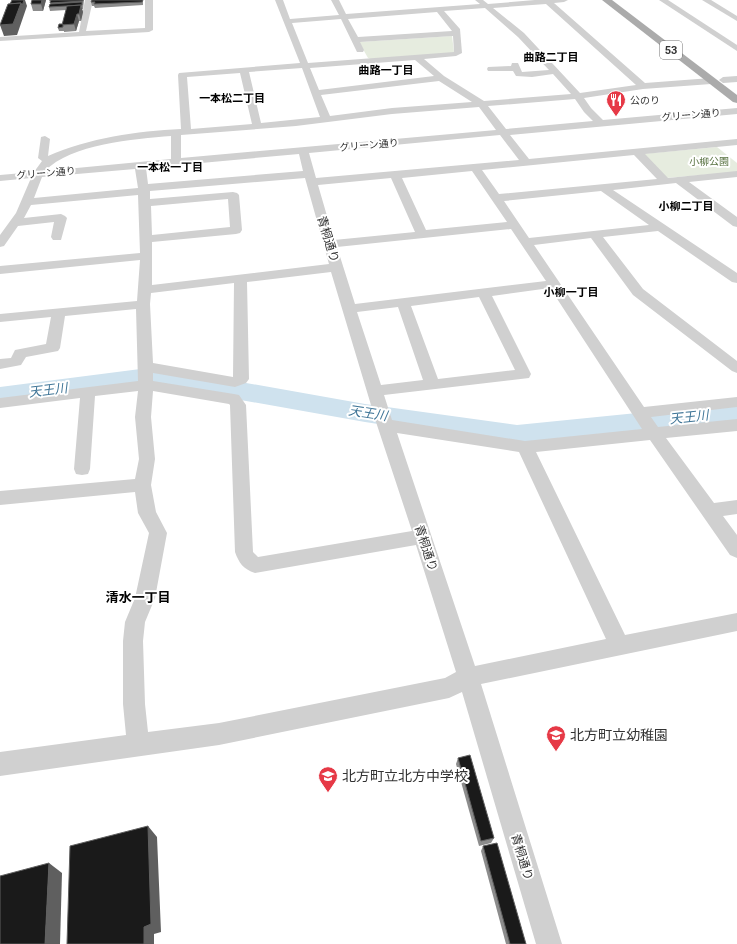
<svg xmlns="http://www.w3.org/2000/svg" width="737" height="944" viewBox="0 0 737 944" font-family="Roboto,'Noto Sans JP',sans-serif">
<rect width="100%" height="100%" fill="#fff"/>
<g fill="#e6ecdf">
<polygon points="452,36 454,52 452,53 371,59 368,58 359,42"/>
<polygon points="717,147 737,163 737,172 666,178 642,154"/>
</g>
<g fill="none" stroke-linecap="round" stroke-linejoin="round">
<polygon fill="#cfe2ee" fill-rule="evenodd" points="156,367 365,404 517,425 737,403 737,421 517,445 365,422 156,385 0,405 0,387"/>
<g fill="#d0d0d0" fill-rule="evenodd">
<polygon points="85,0 93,0 86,31 145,28 145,0 153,0 153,30 149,32 0,41 0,37 79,32"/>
<path d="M275 0H283L290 19 339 15 331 0H339L346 14 480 4 475 0H483L488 4 535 0H568L564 2 554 3 645 83 711 78 715 81 711 84 643 89 584 98 591 108 603 120 737 108V114L510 135 529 159 737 139V145L645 154 668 178 737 171V177L689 182 737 217V227L733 226 676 183 613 190 737 273V283L732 282 658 231 603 237 643 289 737 361V373L732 371 633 295 591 238 534 245 644 407 737 397V407L651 417 658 427 737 419V431L666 438 714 503 737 500V514L723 516 737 535V558L730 555 650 440 536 452 625 635 737 613V631L481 684 562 944H536L462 692 449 698 219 745 0 776V752L126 735 123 704V641L125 622 135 598 149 533 138 513 135 492 0 505V491L135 479 139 459 135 417 138 391 95 396 90 469 88 474 82 475 76 474 74 469 80 398 0 408V398L138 381 136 309 65 316 60 348 58 351 26 357 21 365 0 369V359L11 358 15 350 46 344 51 317 0 322V314L137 301 140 260 0 274V266L140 253 138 195 31 205 24 218 61 214 65 216 67 218 61 240H53L51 237 54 222 18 226 4 246 0 247V235L16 213 31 178 0 181V175L34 172 42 161 38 158 41 137 45 136 50 139 48 156C89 138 137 131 181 129L178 75 179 73 300 63ZM546 4 636 85 580 93 524 33 493 8ZM485 8 518 37 549 70 522 72 518 63H512L511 66 488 67 487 69 488 71H513L516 76 532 77 553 74 571 94 484 101 444 76 424 59 456 56 462 53 460 29 444 11ZM437 12 452 31 358 37 348 19ZM341 19 357 52H363L364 50 360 42 453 36 454 52 308 63 292 23ZM415 60 434 76 319 90 310 68ZM302 68 320 117 261 123 249 72ZM240 73 252 124 191 129 187 77ZM439 81 472 102 392 108 330 116 321 95ZM575 99 584 112 593 121 506 129 488 106ZM479 107 496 130 181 158V135L296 126 392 114ZM500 135 519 160 316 178 309 153ZM171 136V159L45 171C71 144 134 139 171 136ZM299 154 303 171 148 184 146 168ZM634 155 657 179 499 194 482 170ZM135 169 138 188 34 198 42 177ZM472 171 507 222 426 230 402 178ZM305 178 329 264 152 285V242L236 234 240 233 242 230 239 195 237 193 233 192 150 199V191ZM391 178 415 232 334 240 318 185ZM601 191 649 225 529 238 504 201ZM228 199 230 227 152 235 151 206ZM511 229 546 281 355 304 337 247ZM331 272 377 425 412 531 258 557 253 552 246 405 239 395 234 394 153 381V373L235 387 246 383 249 379 247 282ZM234 283 233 377 153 363 150 304 151 293ZM550 288 642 429 525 441 392 420 384 395 529 378 531 374 492 296ZM479 297 515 370 438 379 411 306ZM398 307 423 380 381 385 357 312ZM153 391 229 404 230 405 235 552C239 563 243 569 255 573L416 545 456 672 445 678 219 723 148 732 145 704 143 641 145 622 155 598 167 533 156 512 151 485 155 459 151 417ZM397 433 519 452 606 639 475 666Z"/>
<polygon points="659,0 668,0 737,45 737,51"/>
<polygon points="702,0 711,0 737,16 737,21"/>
<polygon points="737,76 737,82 723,83 719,80 723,77"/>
</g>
<polygon fill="#ababab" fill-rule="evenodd" points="602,0 612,0 737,95 737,103 733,102"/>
</g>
<g fill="#8c8c8c">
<polygon points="46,0 43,11 33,11 31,4"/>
<polygon points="49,0 84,0 83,9 82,9 83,12 81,21 79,21 76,31 64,32 64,31 59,31 58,28 63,24 66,10 50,11 49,7 51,4 51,2 50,2"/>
<polygon points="92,0 143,0 143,5 95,8 94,6 92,6 91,2"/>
<polygon points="458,758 494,838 491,843 479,846 456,764"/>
<polygon points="483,846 526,944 506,944 481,851"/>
</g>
<g fill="#5f5f5f">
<polygon points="24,0 25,0 27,6 17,35 4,36 0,25"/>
<polygon points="42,0 46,0 43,11 41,4"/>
<polygon points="81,5 83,12 81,21 79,14"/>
<polygon points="77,14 79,21 76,31 74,24"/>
<polygon points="148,826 157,837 161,932 154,934 154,944 144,944 144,927"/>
<polygon points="49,863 62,873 60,944 45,944"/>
</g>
<g fill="#1a1a1a" stroke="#5f5f5f">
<polygon points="12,0 24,0 22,6 21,3 10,4"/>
<polygon points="32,0 42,0 41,4 31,4"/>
<polygon points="51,0 83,0 83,1 50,3"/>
<polygon points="92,0 143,0 142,2 94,4 95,2 91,2"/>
<polygon points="82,2 82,5 49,7 50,4"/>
<polygon points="21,3 13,24 0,25 8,4"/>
<polygon points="81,5 79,14 77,14 74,24 62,25 67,6"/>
<polygon points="59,24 63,24 63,27 58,28"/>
<polygon points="470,755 494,838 481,841 458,758"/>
<polygon points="148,826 151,924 144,927 144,944 67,944 70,846"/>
<polygon points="497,843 526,944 510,944 483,846"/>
<polygon points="49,863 45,944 0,944 0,876"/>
</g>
<defs>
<g id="restaurant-pin" transform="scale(1)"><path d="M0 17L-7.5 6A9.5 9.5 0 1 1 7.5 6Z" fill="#e63946" stroke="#fff"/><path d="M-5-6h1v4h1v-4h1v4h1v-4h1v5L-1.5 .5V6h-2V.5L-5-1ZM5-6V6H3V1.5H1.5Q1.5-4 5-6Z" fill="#fff"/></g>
<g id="school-pin" transform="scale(1)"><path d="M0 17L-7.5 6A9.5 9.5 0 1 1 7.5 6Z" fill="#e63946" stroke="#fff"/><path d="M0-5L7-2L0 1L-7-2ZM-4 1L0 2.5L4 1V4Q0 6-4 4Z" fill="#fff"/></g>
</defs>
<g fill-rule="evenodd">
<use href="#restaurant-pin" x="616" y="100"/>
<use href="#school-pin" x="556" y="735"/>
<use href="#school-pin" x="328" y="776"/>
</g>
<g text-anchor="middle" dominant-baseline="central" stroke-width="4" stroke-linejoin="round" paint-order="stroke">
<g font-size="10" fill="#333" stroke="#fff" text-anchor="start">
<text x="630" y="100">公のり</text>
</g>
<g font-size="10" fill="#333" stroke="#fff">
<text transform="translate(691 115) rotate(-5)">グリーン通り</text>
<text transform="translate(369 145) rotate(-5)">グリーン通り</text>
<text transform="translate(46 173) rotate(-5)">グリーン通り</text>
</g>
<g font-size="10" fill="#56703f" stroke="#fff">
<text x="709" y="161">小柳公園</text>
</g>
<rect fill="#fff" stroke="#707070" stroke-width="1" x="660" y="41" width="22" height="18" rx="3"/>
<g font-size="11" font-weight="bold" fill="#333">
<text x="671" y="50">53</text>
</g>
<g font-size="11" font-weight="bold" fill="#000" stroke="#fff">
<text x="551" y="57">曲路二丁目</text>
<text x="386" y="70">曲路一丁目</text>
<text x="232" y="98">一本松二丁目</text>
<text x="170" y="167">一本松一丁目</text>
<text x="686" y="206">小柳二丁目</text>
<text x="571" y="292">小柳一丁目</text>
</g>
<g font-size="12" fill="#333" stroke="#fff">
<text transform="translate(328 239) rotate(73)">青桐通り</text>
<text transform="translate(426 548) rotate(72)">青桐通り</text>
<text transform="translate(522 857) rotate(73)">青桐通り</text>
</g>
<g font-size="13" font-style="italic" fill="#3f7597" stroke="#fff">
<text transform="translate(48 390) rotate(-7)">天王川</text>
<text transform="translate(368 413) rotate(9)">天王川</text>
<text transform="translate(689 417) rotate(-6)">天王川</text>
</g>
<g font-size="13" font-weight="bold" fill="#000" stroke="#fff">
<text x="138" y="597">清水一丁目</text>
</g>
<g font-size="14" fill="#333" stroke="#fff" text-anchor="start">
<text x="570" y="735">北方町立幼稚園</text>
<text x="342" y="776">北方町立北方中学校</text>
</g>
</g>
</svg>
